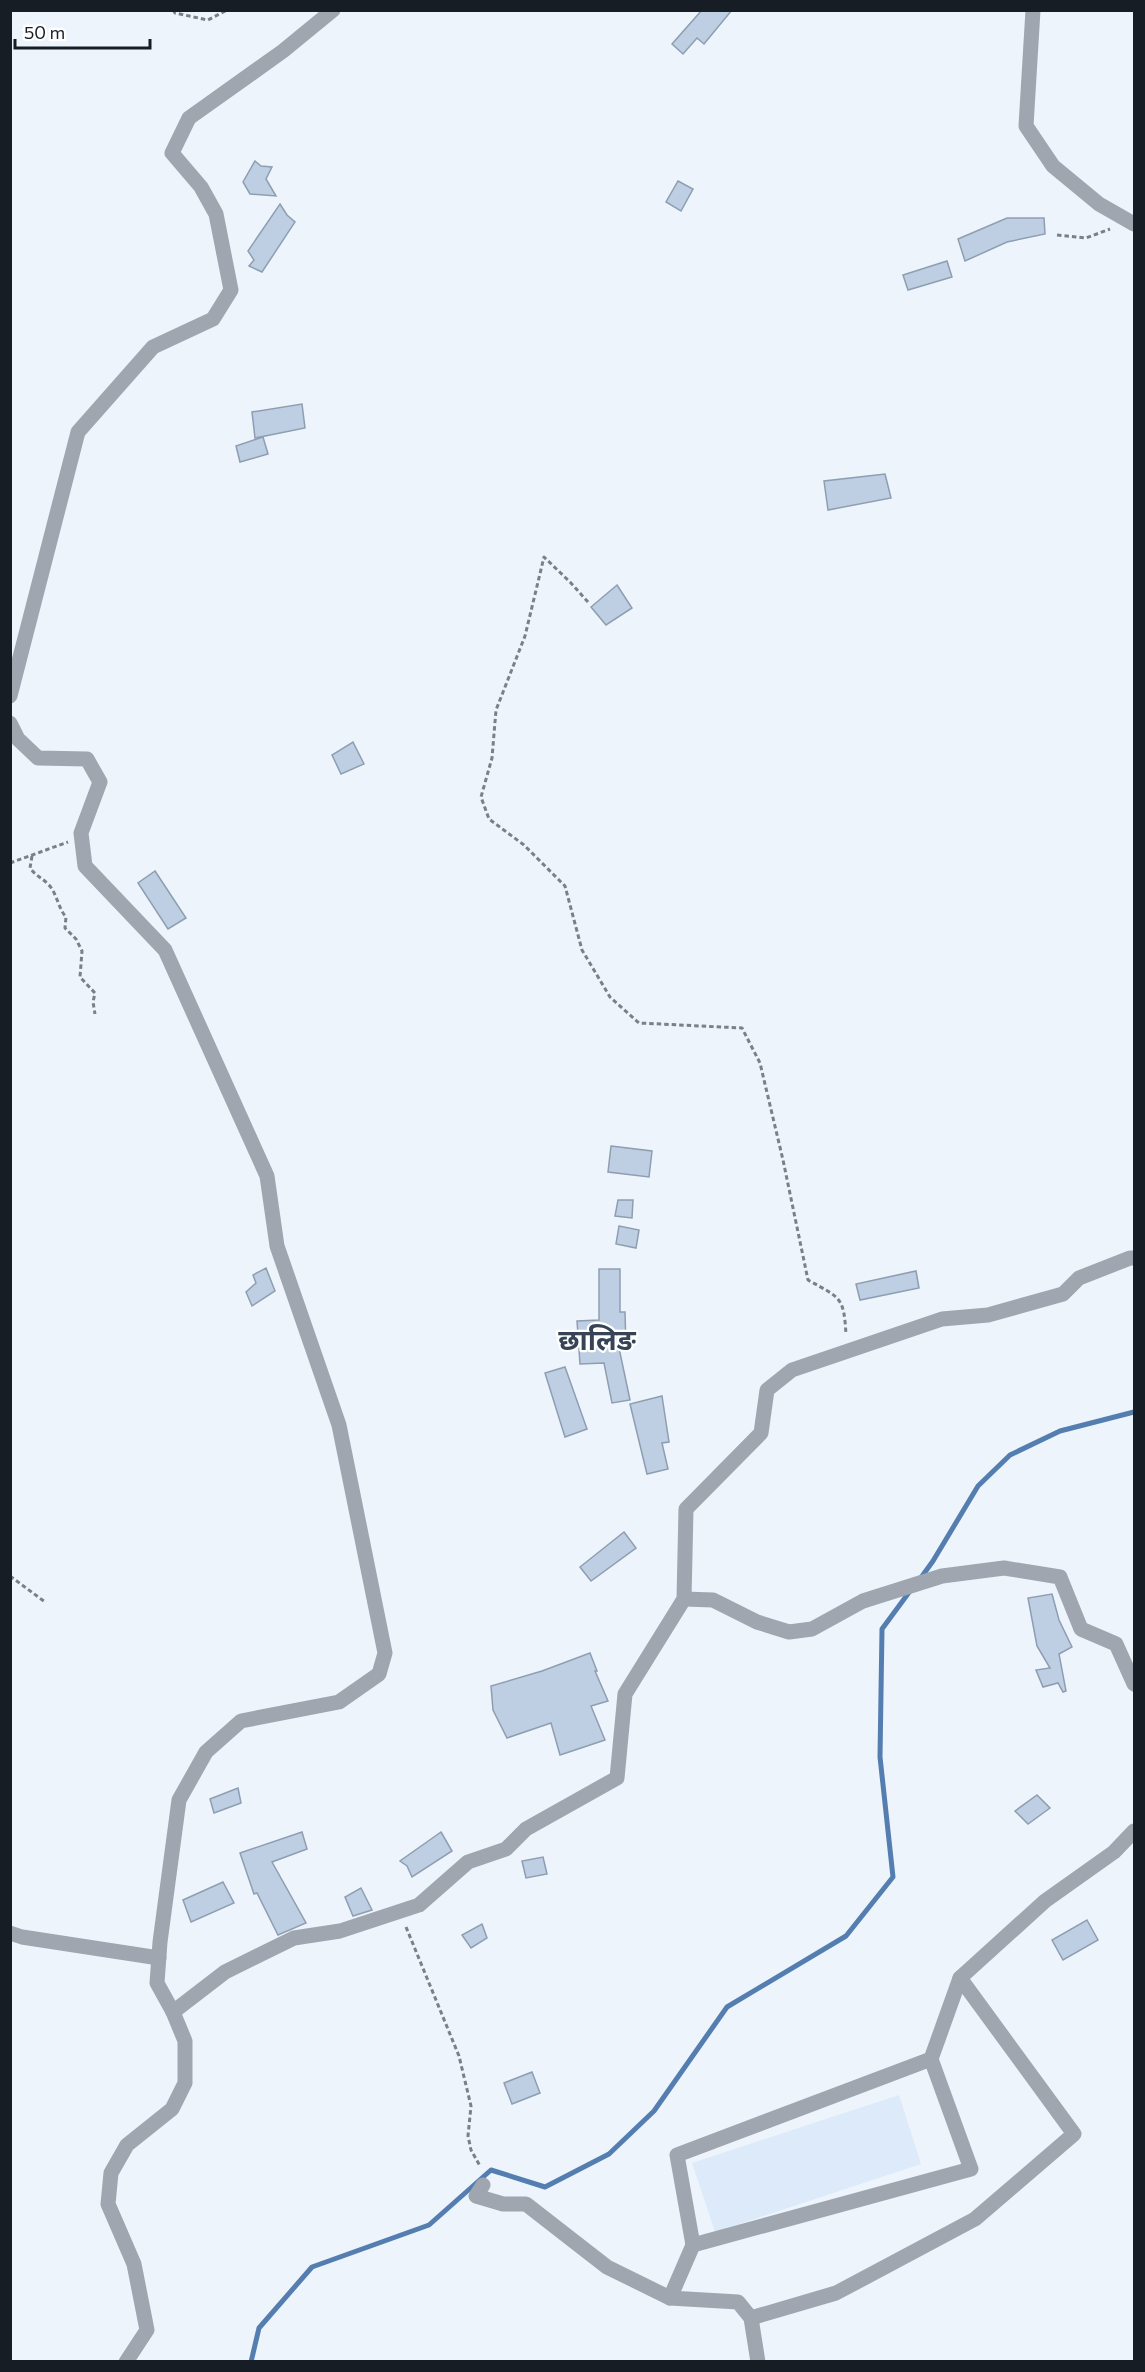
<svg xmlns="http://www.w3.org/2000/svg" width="1145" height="2372" viewBox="0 0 1145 2372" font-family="Commissioner,'Noto Sans Devanagari',sans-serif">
<rect width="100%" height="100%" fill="#edf4fc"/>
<polygon fill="#ddeafa" points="899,2095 921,2164 715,2232 692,2163"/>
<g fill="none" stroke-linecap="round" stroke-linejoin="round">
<g stroke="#557eb0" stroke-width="5">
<polyline points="920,1579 933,1561 978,1486 1010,1455 1060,1431 1134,1412"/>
<polyline points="251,2362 259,2328 312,2267 429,2225 491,2170 545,2187 609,2154 654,2111 727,2007 846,1936 893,1877 880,1757 882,1629 910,1591"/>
</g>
</g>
<g fill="#becfe4" stroke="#8e9eb1" stroke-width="1.5">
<polygon points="702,10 732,10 704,44 697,38 683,54 672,44"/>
<polygon points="255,161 261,166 272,167 266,179 276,196 250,194 243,182"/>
<polygon points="678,181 693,189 681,211 666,202"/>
<polygon points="280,204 287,215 295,222 262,272 249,266 254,260 248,251"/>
<polygon points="1007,218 1044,218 1045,234 1007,242 965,261 958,239"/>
<polygon points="947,261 952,277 908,290 903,275"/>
<polygon points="302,404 305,428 255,438 252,412"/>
<polygon points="263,437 268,454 240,462 236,446"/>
<polygon points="885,474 891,498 828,510 824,481"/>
<polygon points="617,585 632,608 606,625 591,607"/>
<polygon points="353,742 364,764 341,774 332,755"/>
<polygon points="155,871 186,918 168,929 138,883"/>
<polygon points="611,1146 652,1151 649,1177 608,1172"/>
<polygon points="618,1200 633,1200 632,1218 615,1216"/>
<polygon points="619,1226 639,1230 636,1248 616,1244"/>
<polygon points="266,1268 275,1291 252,1306 246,1292 256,1283 253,1275"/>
<polygon points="599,1269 620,1269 620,1312 625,1312 626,1348 619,1348 630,1400 612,1403 604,1363 580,1364 577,1321 599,1320"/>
<polygon points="916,1271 919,1288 860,1300 856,1284"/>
<polygon points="565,1367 587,1429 565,1437 545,1373"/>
<polygon points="662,1396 669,1442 662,1443 668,1469 647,1474 630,1404"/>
<polygon points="624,1532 636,1548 591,1581 580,1567"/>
<polygon points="1052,1594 1059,1620 1072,1647 1059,1654 1066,1691 1063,1692 1058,1683 1043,1687 1036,1670 1050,1668 1037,1646 1028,1598"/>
<polygon points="590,1653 597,1671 595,1671 608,1701 591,1706 605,1740 560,1755 551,1723 507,1738 493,1710 491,1686 542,1671"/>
<polygon points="238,1788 241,1803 214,1813 210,1799"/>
<polygon points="1037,1795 1050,1808 1028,1824 1015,1811"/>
<polygon points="302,1832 307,1849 272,1862 306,1923 278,1935 257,1893 254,1894 240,1853"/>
<polygon points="441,1832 452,1851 412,1877 407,1866 400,1861"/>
<polygon points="543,1857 547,1874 526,1878 522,1861"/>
<polygon points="223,1882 234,1903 191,1922 183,1900"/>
<polygon points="361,1888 372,1910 353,1916 345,1897"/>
<polygon points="1087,1920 1098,1940 1063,1960 1052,1940"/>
<polygon points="482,1924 487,1938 471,1948 462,1935"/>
<polygon points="532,2072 540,2093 512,2104 504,2083"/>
</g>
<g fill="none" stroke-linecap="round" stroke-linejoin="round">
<g stroke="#798088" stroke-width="3" stroke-dasharray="4.5 3" stroke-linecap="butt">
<polyline points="173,10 175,13 208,20 227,10"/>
<polyline points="1057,235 1086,238 1110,229"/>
<path d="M588 602 570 582 544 557 525 636 496 710 492 758 481 797 489 819 524 845 565 886 582 950 610 997 639 1023 742 1028 760 1063 783 1160 808 1280C840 1298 844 1296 846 1335"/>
<path d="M32 856 30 868C35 875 42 878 48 884 57 893 58 908 66 917L65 928 76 939 82 951 80 977 95 993 93 1002 95 1014"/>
<polyline points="10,863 68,842"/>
<polyline points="10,1576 45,1602"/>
<polyline points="406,1927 459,2056 471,2106 468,2136 471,2150 480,2166"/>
</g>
<g stroke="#9fa6af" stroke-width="15">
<polyline points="1033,10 1026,126 1053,166 1099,204 1134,224"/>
<polyline points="10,696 78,432 153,347 213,319 231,290 216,214 201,187 172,153 189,118 283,51 333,10"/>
<polyline points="10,723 18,739 38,758 87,759 100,782 81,833 85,866 165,950 267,1176 277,1246 339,1425 385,1653 379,1674 339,1702 241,1721 206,1752 179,1800 160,1942 157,1983 173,2012"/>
<polyline points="684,1599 713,1600 757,1622 789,1632 812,1629 863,1601 942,1576 1004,1568 1060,1577 1081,1629 1116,1644 1134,1684"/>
<polyline points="10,1933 22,1937 159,1958"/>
<polyline points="931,2059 677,2155 693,2245 971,2169 931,2059 960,1978 1045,1901 1114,1852 1134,1831"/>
<polyline points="483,2185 476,2196 503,2204 526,2204 607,2267 670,2298"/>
<polyline points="693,2245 670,2298 738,2302 751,2318 758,2362"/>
<polyline points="751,2318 836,2293 975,2219 1074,2134 960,1978"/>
<polyline points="126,2362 147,2330 134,2264 108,2204 111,2173 127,2145 172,2109 185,2083 185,2041 173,2012 225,1972 294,1938 340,1931 419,1905 468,1862 506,1849 526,1829 617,1778 625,1694 684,1599 686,1509 761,1433 767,1390 792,1370 942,1319 988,1315 1063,1294 1079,1278 1130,1258 1134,1258"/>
</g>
</g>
<g text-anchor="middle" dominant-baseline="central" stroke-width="4.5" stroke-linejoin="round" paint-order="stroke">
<g font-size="28" font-weight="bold" fill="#364455" stroke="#fff">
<text x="597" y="1339">छालिङ</text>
</g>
</g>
<rect width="1145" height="2372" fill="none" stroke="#171d25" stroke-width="24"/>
<path d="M15 39v9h135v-9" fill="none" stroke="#171d25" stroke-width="3"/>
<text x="24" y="39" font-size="18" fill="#171d25" stroke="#ffffff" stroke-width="4.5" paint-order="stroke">50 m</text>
</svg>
